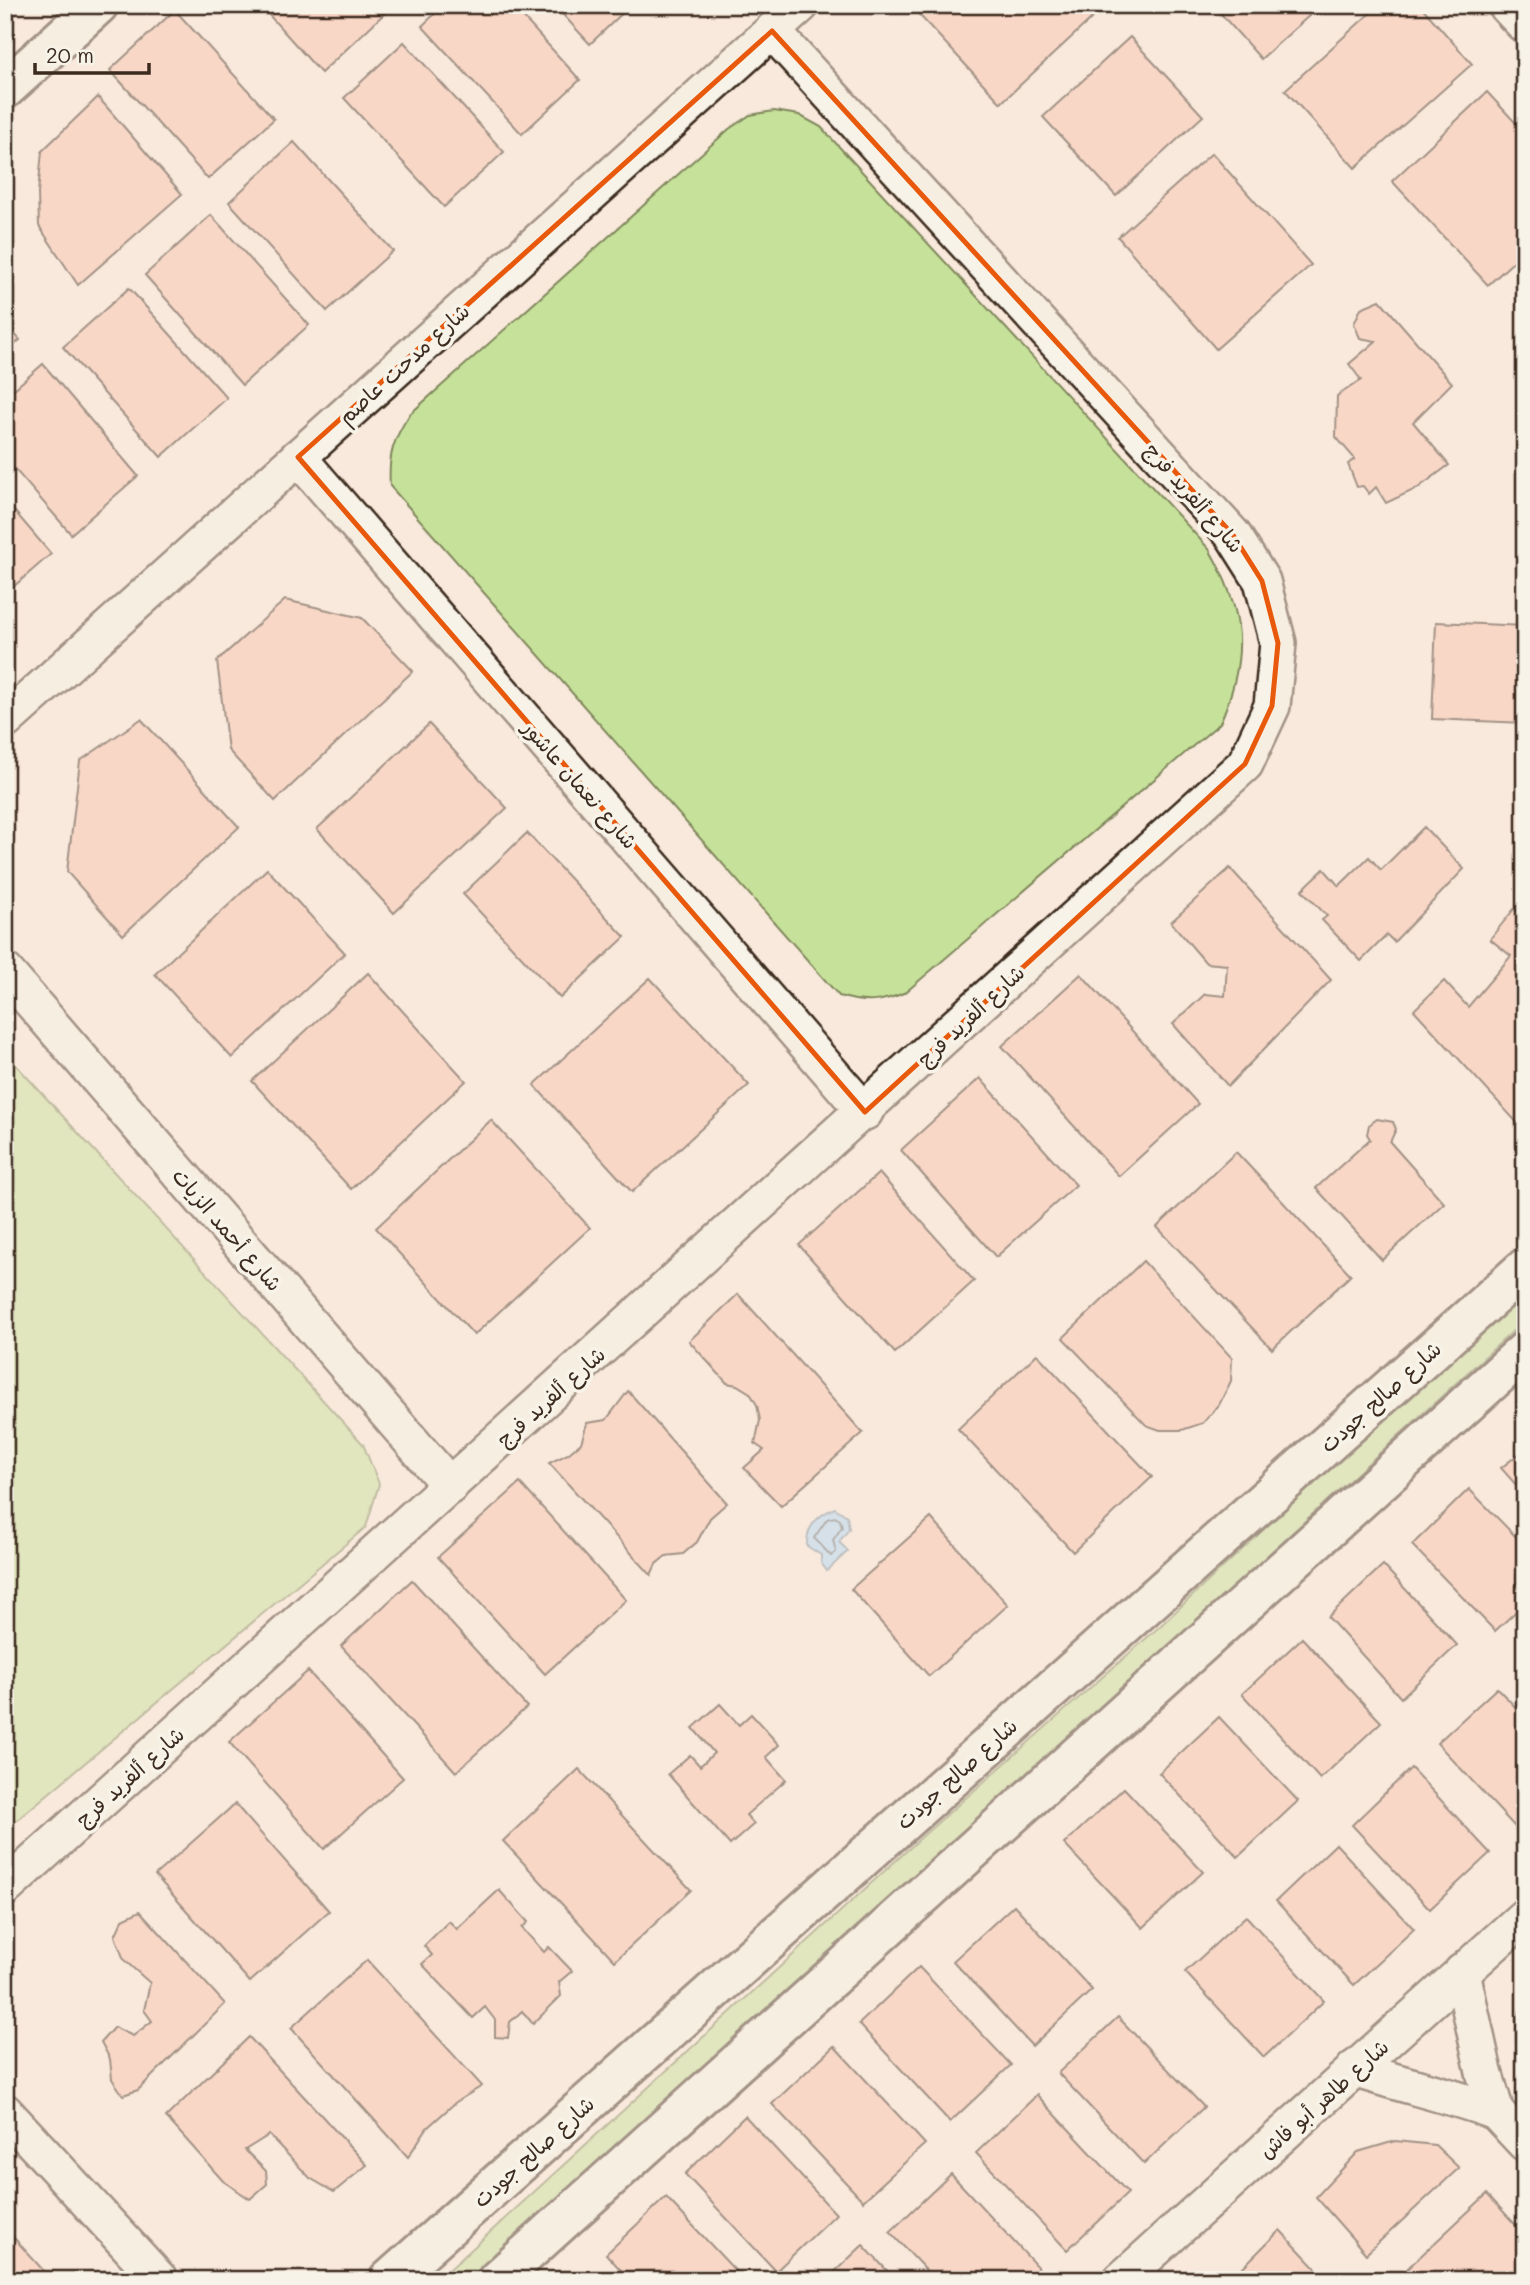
<svg xmlns="http://www.w3.org/2000/svg" width="1530" height="2285" viewBox="0 0 1530 2285" font-family="Mali,'Playpen Sans Arabic',sans-serif">
<rect width="100%" height="100%" fill="#f8e9dc"/>
<filter id="ink" filterUnits="userSpaceOnUse"><feTurbulence type="fractalNoise" baseFrequency=".0143" numOctaves="2"/><feDisplacementMap in="SourceGraphic" scale="14" xChannelSelector="R" yChannelSelector="G"/><feConvolveMatrix kernelMatrix="1 2 1 2 8 2 1 2 1" color-interpolation-filters="sRGB"/></filter>
<g filter="url(#ink)">
<g fill="#c6e29a" stroke="#80865c" stroke-width="2">
<path d="M774 111 799 115 821 127 1209 549C1245 611 1249 657 1220 723L906 992C881 1003 865 1004 839 996L390 486C388 456 393 439 410 414L729 129 750 115Z"/>
<polygon points="5,1053 363,1444 379,1484 366,1527 5,1830"/>
<polygon points="1525,1286 1525,1320 475,2280 438,2280 926,1833 1159,1627"/>
<path d="M1525 1996V2080C1512 2052 1513 2024 1525 1996Z"/>
</g>
<path fill="#acd6f7" stroke="#7f91a0" stroke-width="2" d="M835 1508 847 1516 849 1529 839 1542 848 1551 827 1571 821 1563V1555L807 1546C806 1527 818 1515 835 1508Z"/>
<g fill="none" stroke-linecap="round" stroke-linejoin="round">
<polygon stroke="#686f75" stroke-width="2" points="835,1517 840,1520 842,1527 833,1540 836,1552 831,1556 814,1538 827,1519"/>
</g>
<g fill="#fac2ad" stroke="#3b2a1e" stroke-width="2">
<polygon points="260,5 380,5 386,12 321,73"/>
<polygon points="444,5 512,5 580,80 522,134 422,26"/>
<polygon points="554,5 631,5 590,44"/>
<polygon points="910,5 1106,5 1001,103"/>
<polygon points="1213,5 1321,5 1261,59"/>
<polygon points="1379,5 1420,5 1472,64 1355,168 1285,90"/>
<polygon points="175,10 274,119 208,179 110,70"/>
<polygon points="1130,37 1203,116 1116,196 1043,117"/>
<polygon points="404,42 504,152 444,207 344,98"/>
<polygon points="1487,92 1525,133 1525,251 1488,285 1392,181"/>
<polygon points="98,97 182,194 78,285 39,226 38,193 42,151"/>
<polygon points="294,142 393,251 327,311 229,202"/>
<polygon points="1212,153 1311,265 1216,349 1118,237"/>
<polygon points="211,215 309,325 242,385 145,275"/>
<polygon points="129,288 227,398 161,457 63,347"/>
<polygon points="1380,300 1452,383 1413,422 1449,465 1418,488 1386,503 1376,487 1369,494 1363,486 1357,487 1348,464 1355,459 1336,437 1337,396 1361,380 1349,364 1376,341 1360,338 1354,324 1361,308"/>
<polygon points="5,323 20,340 5,353"/>
<polygon points="43,364 138,476 71,534 5,458 5,397"/>
<polygon points="5,500 51,554 5,594"/>
<polygon points="285,600 362,618 413,671 275,801 228,750 217,661"/>
<polygon points="1436,622 1525,626 1525,723 1432,719"/>
<polygon points="141,719 239,827 123,935 67,872 80,761"/>
<polygon points="429,724 507,808 394,913 317,829"/>
<polygon points="1424,827 1464,869 1394,942 1387,935 1361,961 1322,920 1327,916 1302,890 1324,869 1339,886 1369,857 1381,870"/>
<polygon points="527,833 625,937 560,998 463,894"/>
<polygon points="1230,868 1331,980 1228,1086 1173,1024 1205,994 1225,996 1227,965 1206,963 1171,922"/>
<polygon points="267,869 345,953 232,1058 155,974"/>
<polygon points="1514,909 1525,916 1525,1124 1521,1127 1414,1010 1444,981 1468,1007 1511,956 1490,939"/>
<polygon points="368,973 466,1081 351,1189 252,1081"/>
<polygon points="1081,974 1198,1104 1119,1176 1002,1046"/>
<polygon points="650,978 749,1085 632,1192 534,1085"/>
<polygon points="980,1078 1076,1185 996,1257 901,1150"/>
<polygon points="1377,1119 1393,1122 1396,1129 1390,1142 1444,1203 1382,1260 1316,1188 1370,1139 1367,1134 1369,1125"/>
<polygon points="491,1120 590,1228 474,1335 376,1228"/>
<polygon points="1236,1152 1351,1275 1272,1349 1157,1227"/>
<polygon points="879,1173 974,1281 895,1353 799,1245"/>
<polygon points="1143,1261 1232,1358 1231,1381 1219,1405 1203,1423 1182,1430 1160,1430 1146,1425 1063,1338"/>
<polygon points="738,1294 863,1433 781,1506 744,1468 764,1450 755,1444 760,1420 757,1405 750,1393 737,1385 727,1383 689,1341"/>
<polygon points="1037,1354 1152,1477 1073,1552 958,1429"/>
<polygon points="628,1391 727,1503 710,1518 697,1542 683,1554 666,1556 656,1564 651,1575 549,1463 568,1454 581,1443 587,1423 606,1420"/>
<polygon points="1525,1449 1525,1495 1501,1468"/>
<polygon points="520,1483 626,1600 545,1674 438,1557"/>
<polygon points="1469,1489 1525,1546 1525,1603 1495,1631 1412,1545"/>
<polygon points="931,1518 1008,1605 929,1676 851,1589"/>
<polygon points="1383,1565 1457,1645 1401,1698 1328,1617"/>
<polygon points="412,1580 527,1707 456,1772 341,1646"/>
<polygon points="1302,1638 1381,1722 1320,1779 1242,1694"/>
<polygon points="308,1671 403,1778 324,1849 229,1742"/>
<polygon points="1497,1688 1525,1717 1525,1820 1516,1828 1437,1743"/>
<polygon points="720,1704 739,1725 751,1714 779,1745 766,1757 786,1780 746,1815 754,1824 730,1845 668,1774 690,1755 700,1766 714,1753 693,1728"/>
<polygon points="1219,1717 1298,1801 1238,1857 1159,1773"/>
<polygon points="1411,1768 1490,1853 1430,1909 1352,1825"/>
<polygon points="579,1769 691,1890 615,1961 503,1841"/>
<polygon points="1124,1788 1203,1872 1143,1928 1064,1844"/>
<polygon points="235,1804 329,1911 250,1982 155,1875"/>
<polygon points="1336,1844 1414,1929 1354,1985 1276,1901"/>
<polygon points="499,1890 528,1922 522,1928 544,1952 549,1947 572,1971 559,1982 561,1996 533,2024 522,2011 510,2022 508,2038 495,2037 495,2020 485,2007 473,2018 422,1964 432,1955 424,1946 449,1921 457,1929"/>
<polygon points="1014,1905 1092,1990 1032,2046 953,1961"/>
<polygon points="140,1911 225,2004 138,2090 123,2095 112,2079 110,2059 101,2042 114,2027 133,2036 152,2021 144,2010 150,1983 124,1960 115,1936 123,1919"/>
<polygon points="1246,1916 1324,2001 1264,2057 1185,1972"/>
<polygon points="367,1960 482,2086 456,2102 427,2128 408,2157 291,2028"/>
<polygon points="919,1967 1011,2065 950,2122 859,2024"/>
<polygon points="1118,2017 1204,2107 1144,2164 1058,2073"/>
<polygon points="249,2037 367,2165 334,2192 310,2178 269,2135 245,2150 266,2171 267,2184 250,2199 223,2181 166,2117"/>
<polygon points="834,2046 925,2144 863,2201 772,2104"/>
<polygon points="1037,2095 1128,2193 1067,2250 976,2153"/>
<polygon points="745,2116 836,2214 776,2271 685,2174"/>
<polygon points="1395,2141 1435,2145 1459,2168 1366,2254 1316,2197 1358,2152"/>
<polygon points="951,2174 1042,2272 1034,2280 935,2280 890,2232"/>
<polygon points="1487,2194 1525,2235 1525,2269 1513,2280 1395,2280"/>
<polygon points="666,2197 744,2280 630,2280 606,2254"/>
<polygon points="5,2228 52,2280 5,2280"/>
<polygon points="1280,2230 1327,2280 1230,2280"/>
<polygon points="863,2245 896,2280 826,2280"/>
</g>
<g fill="none" stroke-linecap="round" stroke-linejoin="round">
<g stroke="#3b2a1e" stroke-width="40">
<g id="street">
<polyline points="298,457 865,1112"/>
<polyline points="5,721 801,5"/>
<polyline points="5,971 450,1486"/>
<polyline points="5,1888 1245,764 1272,706 1278,643 1262,581 1233,535 772,31"/>
<polyline points="1462,1972 1484,2072 1496,2112 1525,2143"/>
<path d="M1354 2069C1402 2085 1450 2095 1496 2112"/>
<polyline points="5,2112 160,2280"/>
<polyline points="1121,2280 1525,1916"/>
</g>
</g>
<g stroke="#3b2a1e" stroke-width="44">
<g id="secondary">
<polyline points="1508,5 1525,23"/>
<polyline points="5,89 98,5"/>
<polyline points="389,2280 1525,1268"/>
<polyline points="497,2280 1525,1351"/>
</g>
</g>
<use href="#street" stroke="#f7f3e8" stroke-width="35"/>
<use href="#secondary" stroke="#f7f3e8" stroke-width="38"/>
</g>
</g>
<path d="M0 0H1530V2285H0ZM772 31 1233 535 1262 581 1278 643 1272 706 1245 764 865 1112 298 457Z" fill="#f8e9dc" fill-opacity=".55" fill-rule="evenodd"/>
<path fill="none" stroke="#e8590c" stroke-width="5" stroke-linejoin="round" d="M772 31 1233 535 1262 581 1278 643 1272 706 1245 764 865 1112 298 457Z"/>
<g text-anchor="middle" dominant-baseline="central" stroke-width="7" stroke-linejoin="round" paint-order="stroke">
<g font-size="21" fill="#3b2a1e" stroke="#f7f3e8">
<text transform="translate(403 363) rotate(-42)">شارع مدحت عاصم</text>
<text transform="translate(1195 497) rotate(49)">شارع ألفريد فرج</text>
<text transform="translate(581 784) rotate(49)">شارع نعمان عاشور</text>
<text transform="translate(970 1015) rotate(-43)">شارع ألفريد فرج</text>
<text transform="translate(228 1229) rotate(49)">شارع أحمد الزيات</text>
<text transform="translate(550 1396) rotate(-42)">شارع ألفريد فرج</text>
<text transform="translate(1380 1396) rotate(-42)">شارع صالح جودت</text>
<text transform="translate(956 1773) rotate(-42)">شارع صالح جودت</text>
<text transform="translate(129 1776) rotate(-42)">شارع ألفريد فرج</text>
<text transform="translate(1323 2098) rotate(-42)">شارع طاهر أبو فاش</text>
<text transform="translate(533 2151) rotate(-42)">شارع صالح جودت</text>
</g>
</g>
<rect width="1530" height="2285" fill="none" stroke="#f7f3e8" stroke-width="28"/>
<rect x="14" y="14" width="1502" height="2257" fill="none" stroke="#3b2a1e" stroke-width="2.5" filter="url(#ink)"/>
<path d="M35 63v10h114v-10" fill="none" stroke="#3b2a1e" stroke-width="3.5"/>
<text x="46" y="63" font-size="21" fill="#3b2a1e" stroke="#f7f3e8" stroke-width="5" paint-order="stroke">20 m</text>
</svg>
